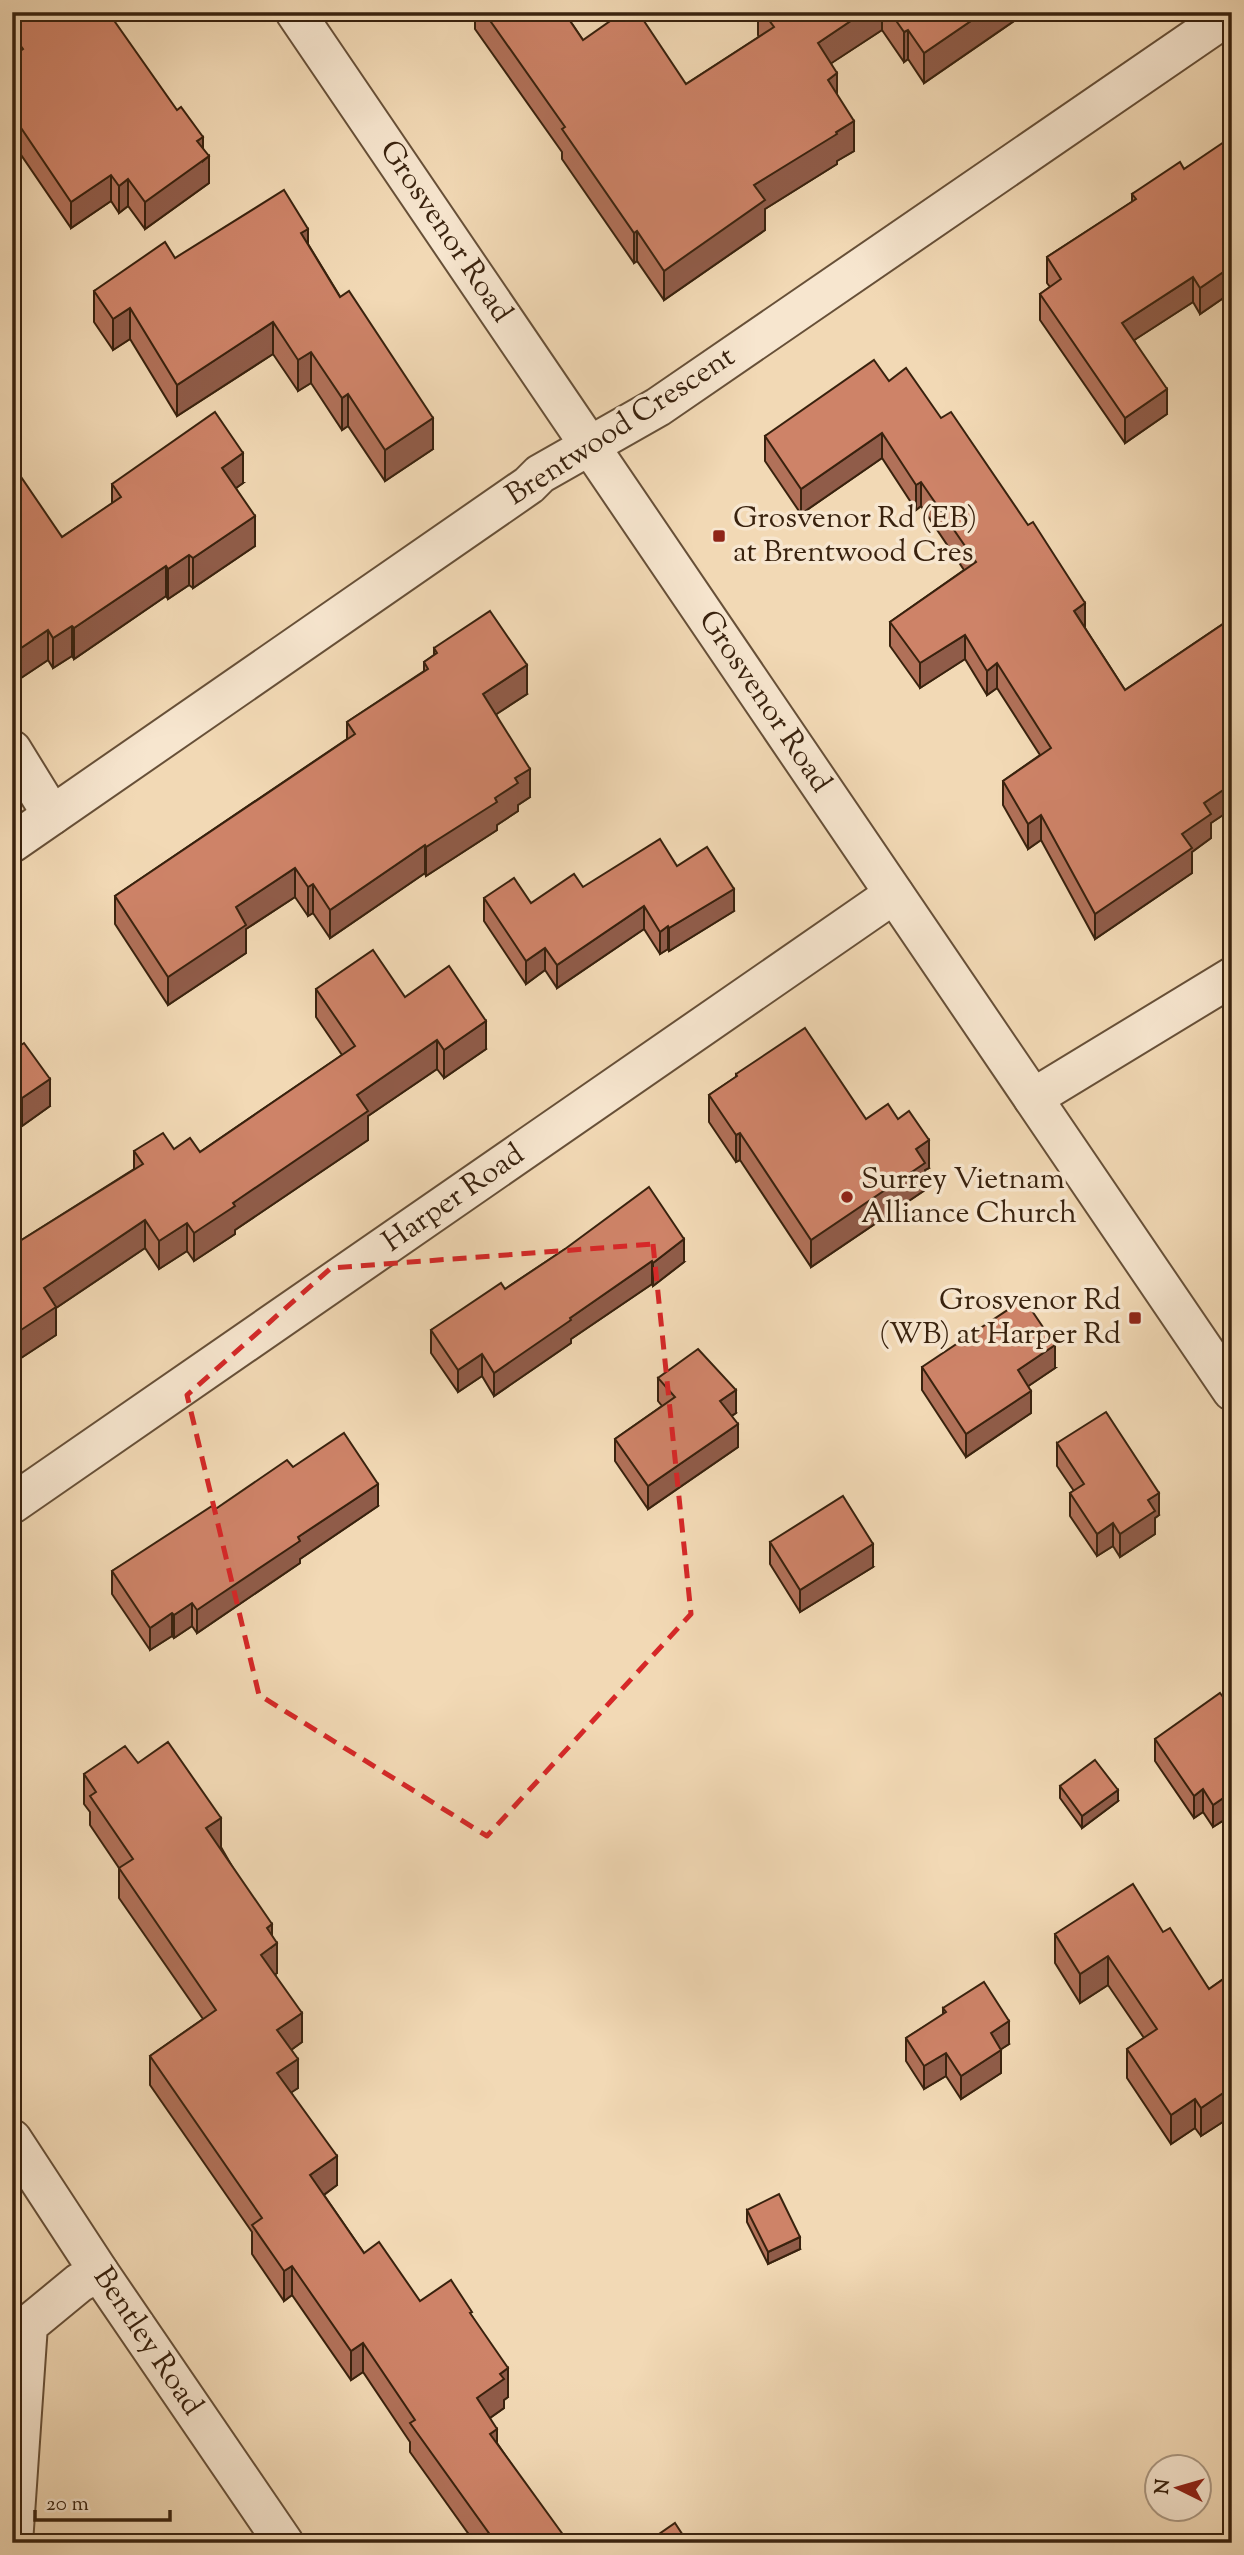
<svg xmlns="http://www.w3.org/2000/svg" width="1244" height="2555" viewBox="0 0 1244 2555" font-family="'Sorts Mill Goudy',serif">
<rect width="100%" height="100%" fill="#f2d9b5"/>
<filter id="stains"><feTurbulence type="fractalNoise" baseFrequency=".00286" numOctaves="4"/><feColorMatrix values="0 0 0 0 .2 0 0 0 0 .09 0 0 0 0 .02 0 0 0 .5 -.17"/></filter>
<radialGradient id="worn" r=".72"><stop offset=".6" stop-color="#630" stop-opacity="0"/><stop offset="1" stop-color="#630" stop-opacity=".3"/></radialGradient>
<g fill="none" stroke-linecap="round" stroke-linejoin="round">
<g stroke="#675038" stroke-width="42">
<g id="minor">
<polyline points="295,12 1232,1391"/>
<polyline points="12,750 52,815"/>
<polyline points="12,843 529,485 540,474 658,407 1232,13"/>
<polyline points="1033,1098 1232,977"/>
<polyline points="12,1504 894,894"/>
<polyline points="12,2139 99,2272 284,2543"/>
<polyline points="13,2543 28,2325 79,2283 99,2272"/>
</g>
</g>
<use href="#minor" stroke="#f7e6cf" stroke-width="38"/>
</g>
<g fill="#b17159" stroke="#39220e" stroke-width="2">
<polygon points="12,12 203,148 209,183 145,229 128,206 119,213 111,201 71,228 19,152 12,157"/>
<polygon points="473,12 564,12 583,40 686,84 759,37 758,35 758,12 1027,12 924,83 908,59 904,62 882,30 831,63 837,95 854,151 837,161 837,164 765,209 765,230 664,300 637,261 634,263 562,159 562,152 475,29 475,15"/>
<polygon points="1232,140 1232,292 1200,314 1193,302 1134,340 1167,414 1125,443 1040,320 1040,294 1050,287 1047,283 1047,257 1132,202 1132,194 1184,169"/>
<polygon points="308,244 433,449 385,481 348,426 342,430 311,383 298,391 273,354 177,416 130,339 113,350 94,322 94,291 175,258"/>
<polygon points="889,381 1085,628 1125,690 1232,618 1232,809 1211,823 1211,838 1192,852 1192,873 1095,939 1041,840 1028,849 1003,805 1003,781 1040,755 997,688 987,695 965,659 920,688 890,646 890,622 964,570 921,506 916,510 882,458 801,514 765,461 765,436"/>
<polygon points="12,479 62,537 112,504 112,484 243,483 236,488 255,546 193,588 189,585 168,599 166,596 74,659 72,656 53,668 48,660 12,684"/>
<polygon points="434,648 527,694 496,714 530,797 518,805 518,811 497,825 497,830 426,876 425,873 330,938 313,913 308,916 295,897 246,929 246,953 168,1005 115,924 115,896 347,739 347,722 424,671 424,662 434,655"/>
<polygon points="677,866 734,911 669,951 668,949 660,954 644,929 557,988 545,970 526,984 484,921 484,898 531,903 583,887"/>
<polygon points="316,989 405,997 486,1049 444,1078 437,1069 368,1116 368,1140 235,1230 235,1234 194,1261 187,1251 159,1269 145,1248 56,1308 56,1335 21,1358 12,1345 12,1246 134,1169 134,1151 174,1149 200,1152 342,1055 316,1017"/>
<polygon points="12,1051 50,1106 22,1126 12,1113"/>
<polygon points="736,1074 866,1119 929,1168 925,1170 925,1190 811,1267 740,1160 736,1162 709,1122 709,1095 736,1077"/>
<polygon points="565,1249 684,1262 653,1286 652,1284 571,1339 571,1343 494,1396 482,1376 458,1392 431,1353 431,1330 505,1289"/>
<polygon points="922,1367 1055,1368 1028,1386 1031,1413 966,1457 922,1390"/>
<polygon points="658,1378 736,1413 732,1416 738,1447 648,1509 615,1461 615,1439 662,1406 658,1401"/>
<polygon points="1057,1443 1159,1515 1155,1518 1155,1534 1120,1557 1113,1546 1097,1556 1070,1516 1070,1493 1074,1491 1057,1466"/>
<polygon points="293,1467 378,1506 300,1559 300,1563 197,1633 192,1626 174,1638 172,1636 150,1650 112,1594 112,1571 214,1510"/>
<polygon points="770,1542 873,1567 800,1612 770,1564"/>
<polygon points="1232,1709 1232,1815 1213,1827 1203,1812 1194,1818 1155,1761 1155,1739"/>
<polygon points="138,1763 221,1847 272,1936 277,1973 275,1974 302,2042 291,2050 298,2088 291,2092 337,2185 324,2195 364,2253 420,2301 472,2316 508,2397 504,2400 504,2408 490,2418 497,2443 564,2543 475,2543 410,2452 410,2442 363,2372 351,2380 292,2295 284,2301 252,2254 252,2232 150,2085 150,2056 203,2019 119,1898 119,1868 90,1825 90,1812 84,1804 84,1774"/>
<polygon points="1060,1786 1118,1801 1082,1828 1060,1798"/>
<polygon points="1163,1932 1209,1989 1232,1973 1232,2116 1201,2136 1195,2128 1171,2144 1127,2078 1127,2049 1144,2038 1108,1985 1080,2003 1055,1963 1055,1934"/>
<polygon points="943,2008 1009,2044 1001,2049 1001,2073 961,2099 946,2076 924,2089 906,2061 906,2038 943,2015"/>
<polygon points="747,2210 800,2249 768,2264 747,2222"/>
</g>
<g fill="#905c49" stroke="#39220e" stroke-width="2">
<polygon points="864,12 882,12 882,30 818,72 818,43"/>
<polygon points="984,12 1027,12 924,83 924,53"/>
<polygon points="908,30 908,59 904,62 904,32"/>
<polygon points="837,73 837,103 828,80"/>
<polygon points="854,121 854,151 837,161 837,164 765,209 765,230 664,300 664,271 754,185"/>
<polygon points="19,125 19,152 12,157 12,130"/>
<polygon points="203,137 203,161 209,156 209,183 145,229 145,202 197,141"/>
<polygon points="111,175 111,201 71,228 71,202"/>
<polygon points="128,179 128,206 119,213 119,186"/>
<polygon points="308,229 308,260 301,233"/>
<polygon points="637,231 637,261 634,263 634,233"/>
<polygon points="1232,266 1232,292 1200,314 1200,288"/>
<polygon points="1193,277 1193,302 1122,348 1122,323"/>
<polygon points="130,308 130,339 113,350 113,319"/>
<polygon points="273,322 273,354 177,416 177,385"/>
<polygon points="311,352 311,383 298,391 298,360"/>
<polygon points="1167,389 1167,414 1125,443 1125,418"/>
<polygon points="348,394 348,426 342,430 342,398"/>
<polygon points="433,418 433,449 385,481 385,450"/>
<polygon points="882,433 882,458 801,514 801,489"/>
<polygon points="243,453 243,483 222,498 222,468"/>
<polygon points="921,482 921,506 916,510 916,485"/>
<polygon points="255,516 255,546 193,588 193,558"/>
<polygon points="189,555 189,585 168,599 168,569"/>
<polygon points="166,566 166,596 74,659 74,628"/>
<polygon points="1085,603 1085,628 1074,611"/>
<polygon points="72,626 72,656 53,668 53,638"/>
<polygon points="48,630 48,660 12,684 12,654"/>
<polygon points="965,635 965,659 920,688 920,663"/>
<polygon points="997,663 997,688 987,695 987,671"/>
<polygon points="527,665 527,694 483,723 483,694"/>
<polygon points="530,769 530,797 518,805 518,811 497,825 497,830 426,876 426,847 495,798 515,778"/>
<polygon points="1232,784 1232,809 1211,823 1211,838 1192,852 1192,873 1095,939 1095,914 1182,834 1204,803"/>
<polygon points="1041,815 1041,840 1028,849 1028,824"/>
<polygon points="425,845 425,873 330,938 330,910"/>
<polygon points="295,868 295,897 246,929 246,953 168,1005 168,977 236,907"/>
<polygon points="313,884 313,913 308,916 308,887"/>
<polygon points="734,889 734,911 669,951 669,928"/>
<polygon points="644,906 644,929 557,988 557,965"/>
<polygon points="668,926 668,949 660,954 660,932"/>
<polygon points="545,948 545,970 526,984 526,961"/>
<polygon points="486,1021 486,1049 444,1078 444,1050"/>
<polygon points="437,1040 437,1069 368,1116 368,1140 235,1230 235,1234 194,1261 194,1233 233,1203 357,1095"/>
<polygon points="50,1079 50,1106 22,1126 22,1098"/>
<polygon points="740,1133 740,1160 736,1162 736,1135"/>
<polygon points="929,1140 929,1168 925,1170 925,1190 811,1267 811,1240 916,1149"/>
<polygon points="145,1220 145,1248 56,1308 56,1335 21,1358 21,1330 44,1288"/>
<polygon points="187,1223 187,1251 159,1269 159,1241"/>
<polygon points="684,1239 684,1262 653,1286 653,1263"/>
<polygon points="652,1261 652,1284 571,1339 571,1343 494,1396 494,1373 570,1318"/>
<polygon points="1055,1345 1055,1368 1018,1393 1018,1370"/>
<polygon points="482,1354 482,1376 458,1392 458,1370"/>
<polygon points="736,1390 736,1413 720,1423 720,1401"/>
<polygon points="1031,1391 1031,1413 966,1457 966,1434"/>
<polygon points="738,1424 738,1447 648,1509 648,1486"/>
<polygon points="378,1484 378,1506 300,1559 300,1563 197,1633 197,1610 298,1537"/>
<polygon points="1159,1493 1159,1515 1155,1518 1155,1534 1120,1557 1120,1534 1148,1500"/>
<polygon points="1113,1523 1113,1546 1097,1556 1097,1534"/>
<polygon points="873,1544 873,1567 800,1612 800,1590"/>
<polygon points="192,1603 192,1626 174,1638 174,1615"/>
<polygon points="172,1613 172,1636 150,1650 150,1628"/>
<polygon points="1203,1789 1203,1812 1194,1818 1194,1796"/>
<polygon points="1118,1790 1118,1801 1082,1828 1082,1816"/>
<polygon points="1232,1792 1232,1815 1213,1827 1213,1805"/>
<polygon points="221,1818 221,1847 206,1857 206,1828"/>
<polygon points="272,1924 272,1947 277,1943 277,1973 261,1984 261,1955 267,1928"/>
<polygon points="1108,1956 1108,1985 1080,2003 1080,1974"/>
<polygon points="302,2013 302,2042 277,2060 277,2030"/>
<polygon points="1009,2021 1009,2044 991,2056 991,2033"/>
<polygon points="1001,2050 1001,2073 961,2099 961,2076"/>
<polygon points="946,2053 946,2076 924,2089 924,2066"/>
<polygon points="298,2059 298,2088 277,2102 277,2073"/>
<polygon points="1232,2087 1232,2116 1201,2136 1201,2108"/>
<polygon points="1195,2099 1195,2128 1171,2144 1171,2115"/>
<polygon points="337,2156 337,2185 310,2205 310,2175"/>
<polygon points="800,2237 800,2249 768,2264 768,2252"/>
<polygon points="292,2266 292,2295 284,2301 284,2271"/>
<polygon points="363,2343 363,2372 351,2380 351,2351"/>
<polygon points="508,2368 508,2397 504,2400 504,2408 477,2427 477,2398 500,2374"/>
<polygon points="497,2429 497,2458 490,2434"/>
<polygon points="564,2536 564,2543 555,2543"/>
</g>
<g fill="#ce8368" stroke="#39220e" stroke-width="2">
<polygon points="12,12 108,12 177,110 181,107 203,137 197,141 209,156 145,202 128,179 119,186 111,175 71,202 19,125 12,130 12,57 23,49 12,34"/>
<polygon points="484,12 564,12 583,40 623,12 638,12 686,84 774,27 763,12 864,12 818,43 837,73 828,80 854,121 836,132 837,134 754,185 765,200 664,271 637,231 634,233 562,129 565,127"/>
<polygon points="890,12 984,12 924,53 908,30 904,32"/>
<polygon points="1232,140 1232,266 1200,288 1193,277 1122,323 1167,389 1125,418 1040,294 1061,279 1047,257 1136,199 1132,194 1180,162 1184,169 1224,142 1226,144"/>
<polygon points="284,190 308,229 301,233 340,297 349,291 433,418 385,450 348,394 342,398 311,352 298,360 273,322 177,385 130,308 113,319 94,291 165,242 175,258"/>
<polygon points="874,360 889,381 906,368 941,418 951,412 1028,525 1033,522 1085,603 1074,611 1125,690 1232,618 1232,784 1204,803 1211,814 1182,834 1192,848 1095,914 1041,815 1028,824 1003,781 1051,748 997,663 987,671 965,635 920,663 890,622 976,562 921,482 916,485 882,433 801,489 765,436"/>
<polygon points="215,412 243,453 222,468 255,516 193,558 189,555 168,569 166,566 74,628 72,626 53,638 48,630 12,654 12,479 19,474 62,537 121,497 112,484"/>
<polygon points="490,611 527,665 483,694 530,769 515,778 518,783 495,798 497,802 426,847 425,845 330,910 313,884 308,887 295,868 236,907 246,925 168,977 115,896 355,734 347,722 428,669 424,662 437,653 434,648"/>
<polygon points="660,839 677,866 707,847 734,889 669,928 668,926 660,932 644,906 557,965 545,948 526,961 484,898 514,878 531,903 574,874 583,887"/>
<polygon points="373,950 405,997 449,966 486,1021 444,1050 437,1040 357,1095 368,1111 233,1203 235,1206 194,1233 187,1223 159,1241 145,1220 44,1288 56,1307 21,1330 12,1317 12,1246 143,1164 134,1151 163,1133 174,1149 190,1138 200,1152 355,1046 316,989"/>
<polygon points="805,1028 866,1119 888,1104 898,1119 909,1111 929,1140 916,1149 925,1163 811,1240 740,1133 736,1135 709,1095 737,1076 736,1074"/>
<polygon points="24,1043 50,1079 22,1098 12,1085 12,1051"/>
<polygon points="649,1187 684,1239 653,1263 652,1261 570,1318 571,1320 494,1373 482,1354 458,1370 431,1330 501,1283 505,1289 565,1249"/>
<polygon points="1024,1299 1055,1345 1018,1370 1031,1391 966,1434 922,1367"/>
<polygon points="698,1349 736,1390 720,1401 738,1424 648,1486 615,1439 675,1397 658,1378"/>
<polygon points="1106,1412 1159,1493 1148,1500 1155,1511 1120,1534 1113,1523 1097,1534 1070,1493 1084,1484 1057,1443"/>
<polygon points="344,1433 378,1484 298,1537 300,1541 197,1610 192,1603 174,1615 172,1613 150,1628 112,1571 212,1506 214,1510 287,1460 293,1467"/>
<polygon points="843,1496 873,1544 800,1590 770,1542"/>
<polygon points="1220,1693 1232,1709 1232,1792 1213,1805 1203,1789 1194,1796 1155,1739"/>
<polygon points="168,1742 221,1818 206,1828 272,1924 267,1928 277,1943 261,1955 302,2013 277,2030 298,2059 277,2073 337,2156 310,2175 364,2253 379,2242 420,2301 451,2280 472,2312 470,2313 508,2368 500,2374 504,2379 477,2398 497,2429 490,2434 564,2536 555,2543 496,2543 410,2423 415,2420 363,2343 351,2351 292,2266 284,2271 252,2225 262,2218 150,2056 216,2010 119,1868 133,1859 90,1796 96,1792 84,1774 125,1746 138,1763"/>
<polygon points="1095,1760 1118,1790 1082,1816 1060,1786"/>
<polygon points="1133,1884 1163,1932 1170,1928 1209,1989 1232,1973 1232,2087 1201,2108 1195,2099 1171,2115 1127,2049 1157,2029 1108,1956 1080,1974 1055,1934"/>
<polygon points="984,1982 1009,2021 991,2033 1001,2050 961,2076 946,2053 924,2066 906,2038 946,2012 943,2008"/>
<polygon points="779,2194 800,2237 768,2252 747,2210"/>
<polygon points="675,2523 688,2543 646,2543"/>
</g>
<path fill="none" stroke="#d62828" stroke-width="5" stroke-dasharray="14 9" stroke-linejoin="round" d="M653 1244 691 1614 487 1836 259 1695 187 1395 331 1268Z"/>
<g fill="#8f2418" stroke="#f7e6cf" stroke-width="2.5">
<rect x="712" y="529" width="14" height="14" rx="3.5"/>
<circle cx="847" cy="1197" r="7"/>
<rect x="1128" y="1311" width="14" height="14" rx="3.5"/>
</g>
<g text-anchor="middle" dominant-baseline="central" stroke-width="7" stroke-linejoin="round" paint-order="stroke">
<g font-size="30" fill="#39220e" stroke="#f7e6cf">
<text transform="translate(445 232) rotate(56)">Grosvenor Road</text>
<text transform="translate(621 427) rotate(-33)">Brentwood Crescent</text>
<text transform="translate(764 702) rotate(56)">Grosvenor Road</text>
<text transform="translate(454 1199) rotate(-35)">Harper Road</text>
<text transform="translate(147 2342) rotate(56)">Bentley Road</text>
</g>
<g font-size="30" fill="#39220e" stroke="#f7e6cf" text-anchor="start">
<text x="733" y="519">Grosvenor Rd (EB)<tspan x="733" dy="34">at Brentwood Cres</tspan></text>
<text x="861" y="1180">Surrey Vietnam<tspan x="861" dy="34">Alliance Church</tspan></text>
<text x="1121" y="1301" text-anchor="end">Grosvenor Rd<tspan x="1121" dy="34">(WB) at Harper Rd</tspan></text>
</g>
</g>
<rect width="1244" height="2555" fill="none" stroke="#f2d9b5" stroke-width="42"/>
<rect x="14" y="14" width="1216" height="2527" fill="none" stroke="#39220e" stroke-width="3.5"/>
<rect x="21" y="21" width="1202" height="2513" fill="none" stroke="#39220e" stroke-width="2"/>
<g transform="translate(1178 2488) rotate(275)"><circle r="33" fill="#f7e6cf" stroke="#ab9882" stroke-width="2"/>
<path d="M0-5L12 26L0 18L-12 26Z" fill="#8f2418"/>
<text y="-10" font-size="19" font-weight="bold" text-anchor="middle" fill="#39220e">N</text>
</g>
<path d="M35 2510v10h135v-10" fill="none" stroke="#39220e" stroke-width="3.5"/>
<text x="46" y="2510" font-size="21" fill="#39220e" stroke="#f7e6cf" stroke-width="5" paint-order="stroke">20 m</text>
<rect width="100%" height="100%" filter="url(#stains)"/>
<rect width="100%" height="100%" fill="url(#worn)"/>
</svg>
